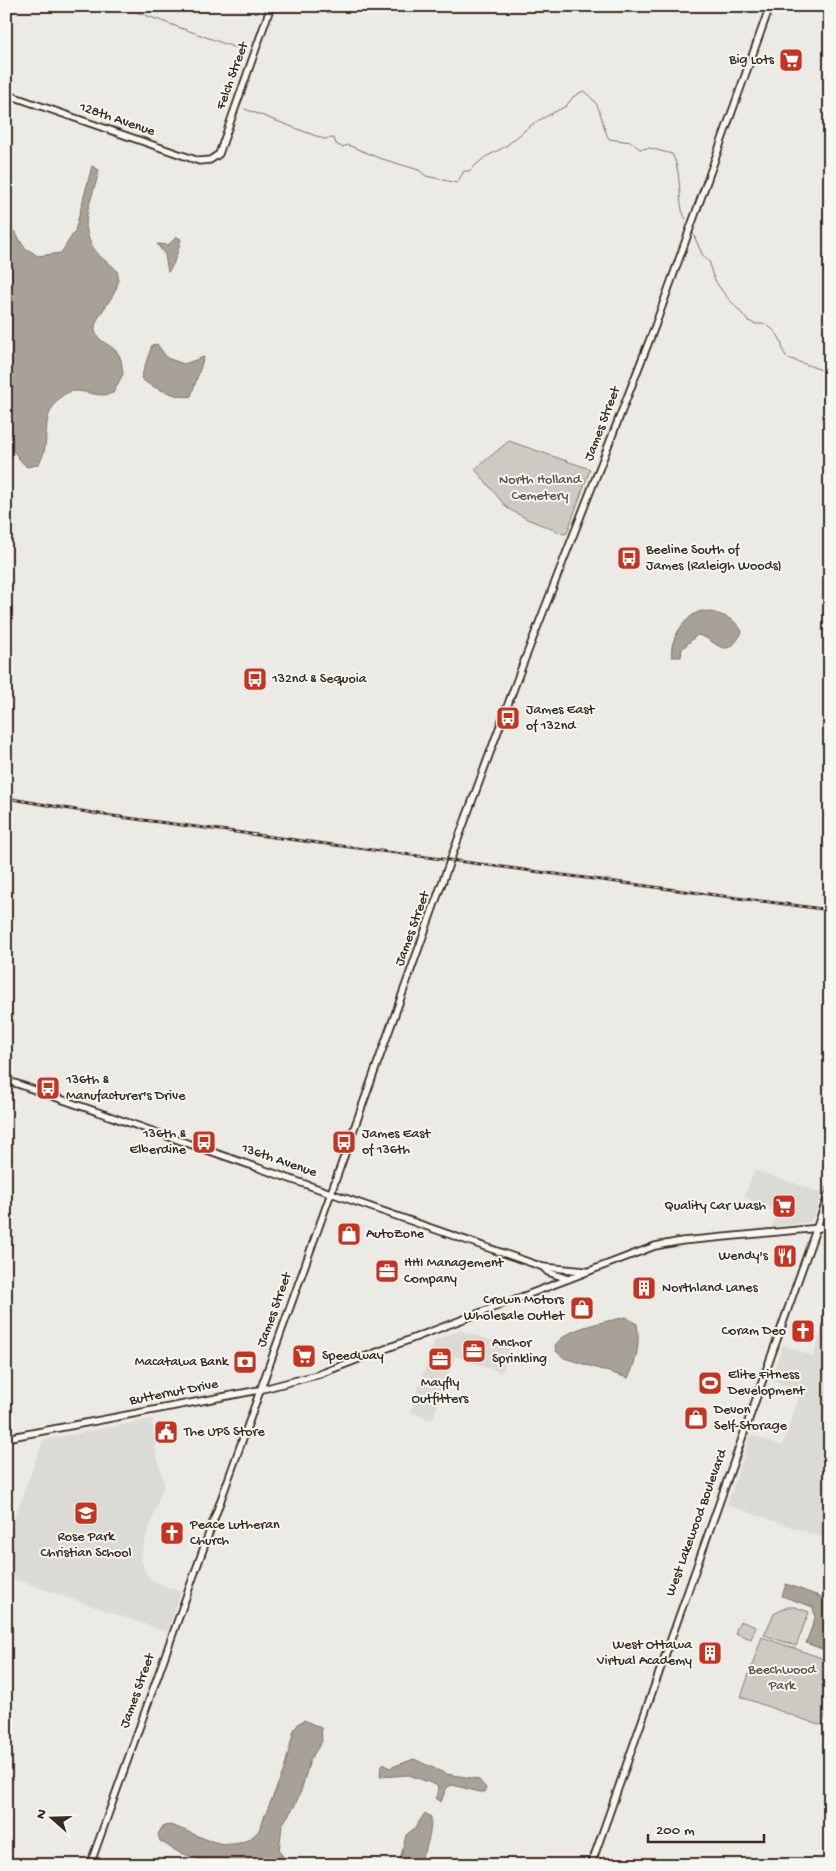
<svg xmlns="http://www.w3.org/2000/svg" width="836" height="1871" viewBox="0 0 836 1871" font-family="'Gochi Hand',sans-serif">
<rect width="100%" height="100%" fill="#ebeae5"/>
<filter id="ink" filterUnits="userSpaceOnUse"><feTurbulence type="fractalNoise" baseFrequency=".02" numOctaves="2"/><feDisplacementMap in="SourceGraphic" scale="10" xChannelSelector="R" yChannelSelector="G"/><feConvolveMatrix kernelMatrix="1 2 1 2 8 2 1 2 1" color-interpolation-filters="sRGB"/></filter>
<g filter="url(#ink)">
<g fill="#dcdad4">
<polygon points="755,1170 823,1193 811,1222 772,1227 775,1219 771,1208 744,1197"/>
<polygon points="828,1313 830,1313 830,1540 727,1505 751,1435 782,1446 801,1391 770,1380 783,1345 813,1356"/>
<polygon points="460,1330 511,1347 502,1373 455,1356 432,1420 410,1412 435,1340"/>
<polygon points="152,1419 156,1451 164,1484 141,1553 141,1560 146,1573 154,1581 181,1592 167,1632 6,1576 6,1541 43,1440"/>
</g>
<g fill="#cdcac4" stroke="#847a71">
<polygon points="509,441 590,469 567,533 564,534 527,519 507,508 475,469"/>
<polygon points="787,1607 795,1607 809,1612 796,1646 764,1635 774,1614"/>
<polygon points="740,1621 756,1627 751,1639 735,1633"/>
<polygon points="762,1637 830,1661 830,1705 822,1724 819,1725 741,1697"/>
</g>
<g fill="#a8a198" stroke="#7c7167">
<path d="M92 166 99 170C93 202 73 227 100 256 105 262 118 267 118 275 121 296 93 314 95 331 97 341 111 345 117 352 122 358 122 367 123 374L113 393C90 402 71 374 51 410 42 427 51 450 37 465L27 467C18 460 15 450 6 443V231L15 232 24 247 38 256 61 253 75 231Z"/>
<path d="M177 237 181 239C178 250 175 264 168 272L165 255 157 244 168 245Z"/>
<path d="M157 344 167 358 184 364 204 357 191 396C182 400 147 386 141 378L152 345Z"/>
<path d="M702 611C716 612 737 618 742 632 725 665 715 637 697 635L682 649 681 657H672C668 641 686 614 702 611Z"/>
<path d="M626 1317 637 1324C640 1342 637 1362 628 1378L564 1358 556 1351 555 1346C566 1327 606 1322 626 1317Z"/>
<polygon points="786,1584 830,1600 830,1652 806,1643 815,1618 813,1607 782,1596"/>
<path d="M304 1720 321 1728 322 1741 310 1760 301 1791 295 1805 282 1825 279 1851 289 1865H215L178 1852 160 1841 158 1834 163 1826 170 1825C200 1834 230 1859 258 1832L284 1770 294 1730 299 1723Z"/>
<polygon points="414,1759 446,1774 478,1779 486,1788 485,1792 480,1792 452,1785 446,1788 441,1802 436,1798 438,1788 436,1785 409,1775 380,1777 381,1766 384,1763 389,1768"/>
<path d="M425 1813 431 1817C431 1836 427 1849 417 1865H399L406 1835 415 1828Z"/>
</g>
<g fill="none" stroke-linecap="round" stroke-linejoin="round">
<g stroke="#7c7167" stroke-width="1">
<polyline points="120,6 239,49 241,55 226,94 230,101"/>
<path d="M245 109 324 139 334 138 336 144 342 147 348 145 379 158 419 170 426 176 457 183 464 171H469L484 158 506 146 534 123 566 106 573 97 583 91C605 106 598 118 609 139L631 142 640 149 649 148 672 154C684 176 676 206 686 219"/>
<path d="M692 231 702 254 710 263C710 284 736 305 748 321L756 324H766C771 328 777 333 780 339 783 346 782 353 788 358L830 373"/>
</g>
<g stroke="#3b2a1e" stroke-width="9">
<g id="secondary">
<polyline points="6,94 199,161 210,160 219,154 271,6"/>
<polyline points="6,1080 543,1267 586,1271"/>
<polyline points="543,1267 548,1272 568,1279"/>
<polyline points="6,1438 259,1390 317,1375 655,1246 682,1241 830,1227"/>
<polyline points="90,1865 450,861 521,669 655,326 770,6"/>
<polyline points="591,1865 830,1190"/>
</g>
</g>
<use href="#secondary" stroke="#f6f6f2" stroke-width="5.5"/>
<g stroke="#3b2a1e" stroke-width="3">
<polyline id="rail" points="6,798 105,815 830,910"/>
</g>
<use href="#rail" stroke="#f6f6f2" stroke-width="1" stroke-dasharray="4" stroke-linecap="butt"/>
</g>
</g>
<defs>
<g id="supermarket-square" transform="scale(1.25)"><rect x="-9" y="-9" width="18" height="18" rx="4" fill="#c8321e" stroke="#f6f6f2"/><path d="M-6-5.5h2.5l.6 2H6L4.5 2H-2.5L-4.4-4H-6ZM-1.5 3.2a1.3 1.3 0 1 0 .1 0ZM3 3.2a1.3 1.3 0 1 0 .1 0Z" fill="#fff"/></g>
<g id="bus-square" transform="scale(1.25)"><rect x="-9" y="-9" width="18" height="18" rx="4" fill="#c8321e" stroke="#f6f6f2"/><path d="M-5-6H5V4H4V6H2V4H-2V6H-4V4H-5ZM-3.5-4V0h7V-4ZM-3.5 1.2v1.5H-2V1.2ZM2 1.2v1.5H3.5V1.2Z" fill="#fff"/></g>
<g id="shop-square" transform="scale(1.25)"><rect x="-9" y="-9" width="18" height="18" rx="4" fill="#c8321e" stroke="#f6f6f2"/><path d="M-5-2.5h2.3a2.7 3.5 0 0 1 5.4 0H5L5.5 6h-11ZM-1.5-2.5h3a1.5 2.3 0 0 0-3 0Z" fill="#fff"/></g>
<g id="restaurant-square" transform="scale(1.25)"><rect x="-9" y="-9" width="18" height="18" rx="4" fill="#c8321e" stroke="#f6f6f2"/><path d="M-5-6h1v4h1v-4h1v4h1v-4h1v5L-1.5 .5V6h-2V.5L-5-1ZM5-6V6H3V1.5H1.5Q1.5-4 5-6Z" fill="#fff"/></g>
<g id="office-square" transform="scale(1.25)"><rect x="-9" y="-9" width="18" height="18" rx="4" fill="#c8321e" stroke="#f6f6f2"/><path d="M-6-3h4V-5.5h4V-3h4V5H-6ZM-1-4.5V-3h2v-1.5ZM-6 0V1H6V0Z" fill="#fff"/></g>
<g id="building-square" transform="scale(1.25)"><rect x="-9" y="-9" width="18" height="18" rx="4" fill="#c8321e" stroke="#f6f6f2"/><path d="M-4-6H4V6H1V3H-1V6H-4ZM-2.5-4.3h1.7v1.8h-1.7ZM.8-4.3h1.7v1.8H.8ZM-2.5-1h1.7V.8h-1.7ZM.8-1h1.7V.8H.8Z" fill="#fff"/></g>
<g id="church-square" transform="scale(1.25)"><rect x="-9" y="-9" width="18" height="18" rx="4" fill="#c8321e" stroke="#f6f6f2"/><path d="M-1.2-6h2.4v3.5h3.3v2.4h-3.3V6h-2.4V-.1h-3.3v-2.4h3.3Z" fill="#fff"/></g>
<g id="bank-square" transform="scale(1.25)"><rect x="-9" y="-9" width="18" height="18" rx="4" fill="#c8321e" stroke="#f6f6f2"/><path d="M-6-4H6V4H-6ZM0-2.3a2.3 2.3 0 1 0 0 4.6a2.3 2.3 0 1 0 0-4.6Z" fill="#fff"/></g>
<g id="stadium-square" transform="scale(1.25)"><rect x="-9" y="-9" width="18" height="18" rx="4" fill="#c8321e" stroke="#f6f6f2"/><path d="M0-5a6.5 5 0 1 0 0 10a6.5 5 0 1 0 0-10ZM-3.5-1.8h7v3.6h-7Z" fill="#fff"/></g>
<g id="civic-square" transform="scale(1.25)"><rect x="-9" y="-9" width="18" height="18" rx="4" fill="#c8321e" stroke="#f6f6f2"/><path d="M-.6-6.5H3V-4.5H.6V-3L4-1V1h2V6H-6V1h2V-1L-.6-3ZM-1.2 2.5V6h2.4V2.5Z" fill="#fff"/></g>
<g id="school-square" transform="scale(1.25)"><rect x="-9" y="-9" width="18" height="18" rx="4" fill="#c8321e" stroke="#f6f6f2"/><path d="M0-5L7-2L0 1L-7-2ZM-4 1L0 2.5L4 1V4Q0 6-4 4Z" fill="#fff"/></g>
</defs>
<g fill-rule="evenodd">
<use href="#supermarket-square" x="791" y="60"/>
<use href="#bus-square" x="629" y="558"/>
<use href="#bus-square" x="255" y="679"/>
<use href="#bus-square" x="508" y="718"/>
<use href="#bus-square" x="48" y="1088"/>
<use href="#bus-square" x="204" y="1142"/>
<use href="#bus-square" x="344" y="1142"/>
<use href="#supermarket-square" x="784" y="1206"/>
<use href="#shop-square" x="349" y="1234"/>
<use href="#restaurant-square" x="785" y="1256"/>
<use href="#office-square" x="387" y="1271"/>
<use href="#building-square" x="644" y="1288"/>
<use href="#shop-square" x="582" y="1308"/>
<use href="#church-square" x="803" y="1331"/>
<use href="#office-square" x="474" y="1351"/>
<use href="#supermarket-square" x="304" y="1356"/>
<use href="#office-square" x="440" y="1359"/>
<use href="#bank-square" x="245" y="1362"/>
<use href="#stadium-square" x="710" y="1383"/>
<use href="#shop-square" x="696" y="1418"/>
<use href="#civic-square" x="166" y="1432"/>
<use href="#school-square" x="86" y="1513"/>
<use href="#church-square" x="172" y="1533"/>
<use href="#building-square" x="710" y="1653"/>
</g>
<g text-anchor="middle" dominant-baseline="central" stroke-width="4" stroke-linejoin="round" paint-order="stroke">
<g font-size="14" fill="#3b2a1e" stroke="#f6f6f2" text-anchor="start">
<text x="774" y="60" text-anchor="end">Big Lots</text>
<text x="646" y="550">Beeline South of<tspan x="646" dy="16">James (Raleigh Woods)</tspan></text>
<text x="272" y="679">132nd &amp; Sequoia</text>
<text x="526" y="710">James East<tspan x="526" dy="16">of 132nd</tspan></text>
<text x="66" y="1080">136th &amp;<tspan x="66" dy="16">Manufacturer's Drive</tspan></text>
<text x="186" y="1134" text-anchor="end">136th &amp;<tspan x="186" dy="16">Elberdine</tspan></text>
<text x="362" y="1134">James East<tspan x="362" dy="16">of 136th</tspan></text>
<text x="766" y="1206" text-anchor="end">Quality Car Wash</text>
<text x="366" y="1234">AutoZone</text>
<text x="768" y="1256" text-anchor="end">Wendy's</text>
<text x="404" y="1263">HHI Management<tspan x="404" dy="16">Company</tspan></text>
<text x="662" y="1288">Northland Lanes</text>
<text x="564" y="1300" text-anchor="end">Crown Motors<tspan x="564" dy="16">Wholesale Outlet</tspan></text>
<text x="786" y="1331" text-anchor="end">Coram Deo</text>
<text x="492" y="1343">Anchor<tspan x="492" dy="16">Sprinkling</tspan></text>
<text x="322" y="1356">Speedway</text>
<text x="228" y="1362" text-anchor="end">Macatawa Bank</text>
<text x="728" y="1375">Elite Fitness<tspan x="728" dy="16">Development</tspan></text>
<text x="440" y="1383" text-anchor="middle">Mayfly<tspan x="440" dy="16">Outfitters</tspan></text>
<text x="714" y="1410">Devon<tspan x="714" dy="16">Self-Storage</tspan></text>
<text x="184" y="1432">The UPS Store</text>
<text x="190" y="1525">Peace Lutheran<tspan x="190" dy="16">Church</tspan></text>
<text x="86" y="1537" text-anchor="middle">Rose Park<tspan x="86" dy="16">Christian School</tspan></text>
<text x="692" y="1645" text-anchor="end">West Ottawa<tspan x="692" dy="16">Virtual Academy</tspan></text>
</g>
<g font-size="14" fill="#3b2a1e" stroke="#f6f6f2">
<text transform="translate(233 76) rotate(-70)">Felch Street</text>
<text transform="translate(117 120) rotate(19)">128th Avenue</text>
<text transform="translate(603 424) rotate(-69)">James Street</text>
<text transform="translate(413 929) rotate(-70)">James Street</text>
<text transform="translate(279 1161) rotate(19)">136th Avenue</text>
<text transform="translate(275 1310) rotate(-70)">James Street</text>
<text transform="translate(174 1393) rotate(-11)">Butternut Drive</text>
<text transform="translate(697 1523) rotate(-70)">West Lakewood Boulevard</text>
<text transform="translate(138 1691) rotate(-70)">James Street</text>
</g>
<g font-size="14" fill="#605248" stroke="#f6f6f2">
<text x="540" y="480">North Holland<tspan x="540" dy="16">Cemetery</tspan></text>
<text x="782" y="1670">Beechwood<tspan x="782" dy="16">Park</tspan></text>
</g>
</g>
<rect width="836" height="1871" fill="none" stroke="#f6f6f2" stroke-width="25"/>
<rect x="12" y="12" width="811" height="1846" fill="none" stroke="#3b2a1e" stroke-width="2" filter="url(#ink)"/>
<g transform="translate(52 1818) rotate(290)" stroke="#f6f6f2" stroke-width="4" paint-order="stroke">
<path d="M0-4L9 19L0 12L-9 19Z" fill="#3b2a1e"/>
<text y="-8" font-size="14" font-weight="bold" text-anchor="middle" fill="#3b2a1e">N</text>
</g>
<path d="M648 1834v8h116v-8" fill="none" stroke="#3b2a1e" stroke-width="2.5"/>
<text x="656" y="1834" font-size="15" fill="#3b2a1e" stroke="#f6f6f2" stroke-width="4" paint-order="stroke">200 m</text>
</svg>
